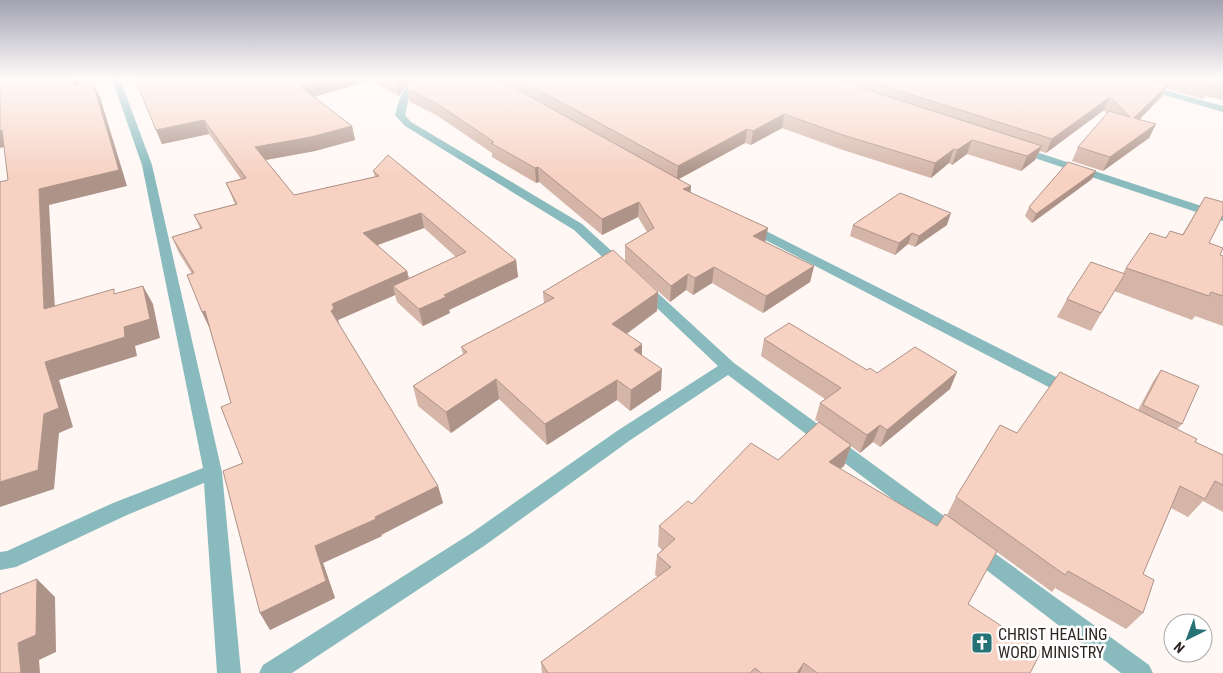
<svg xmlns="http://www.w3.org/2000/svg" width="1223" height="673" viewBox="0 0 1223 673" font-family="'Roboto Condensed',sans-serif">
<rect width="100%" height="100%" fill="#fff7f4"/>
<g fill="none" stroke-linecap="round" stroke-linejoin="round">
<g fill="#89bbbe" fill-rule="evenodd">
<polygon points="112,79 120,79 152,165 222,472 241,673 217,673 204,483 127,515 16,567 0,570 0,552 7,551 113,503 203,468 142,165"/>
<path d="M427 79H442L418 87 410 92 405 115 411 122 582 224 627 265 629 268 627 271H617L574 230 405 126 395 115C402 91 401 86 427 79Z"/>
<polygon points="1109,79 1124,79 1223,106 1223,112"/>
<polygon points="1018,146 1223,213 1223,221 1014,151 1014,147"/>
<polygon points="748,222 1076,387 1078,391 1076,395 1070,397 1064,395 744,229 742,226 744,223"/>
<polygon points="644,284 649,285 734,363 962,529 965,535 962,541 955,544 948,541 728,375 629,441 484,546 292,673 259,673 263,665 470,534 617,431 718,366 639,291 637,288"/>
<polygon points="975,541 982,544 1149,665 1153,673 1121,673 968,556 965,550 968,544"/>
</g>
</g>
<g fill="#d4b5a8" fill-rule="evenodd">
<path d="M135 79H1223V100L1205 96 1203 99 1166 89 1162 96 1139 120 1156 124 1149 138 1103 171 1072 161 1078 147 1107 114 1104 110 1046 153 1040 151 1035 160 1021 171 967 154 952 165 949 163 931 178 840 149 782 128 751 145 745 143 679 179 691 193 765 242 814 266 810 282 763 313 712 283 693 295 686 290 670 302 625 261V245L647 232 638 217 602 235 539 182 536 183 492 157V153L438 116 410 102 407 89 408 85 403 89 399 96 369 81 314 97 352 126 355 140 315 151 265 160 294 195 375 177 373 171 516 260 518 277 449 310 450 313 423 326 397 302 395 295 338 320 339 325 438 486 443 503 381 535 382 536 323 563 335 598 270 630 260 613 243 463 231 403 209 327 202 312 192 274 179 253 172 237 200 228 194 215 235 204 226 183 241 179 209 134 162 144ZM424 228 456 257 409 278 407 271 377 245Z"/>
<polygon points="1092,179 1032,223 1025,216 1029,207"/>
<polygon points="1205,197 1209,243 1220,255 1223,256 1223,326 1195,316 1192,320 1114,291 1091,331 1057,317 1067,299 1123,273 1126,268 1166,238 1182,235"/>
<polygon points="853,225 947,225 915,247 908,244 895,255 850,236"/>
<polygon points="543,292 658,292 657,311 627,334 642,355 661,390 630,411 617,400 547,445 499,399 451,433 418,406 413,386 463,354 461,347 544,304"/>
<polygon points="764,339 867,370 950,389 880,447 873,442 860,453 851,446 844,466 840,469 937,526 947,515 956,497 1017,433 1138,410 1154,380 1161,370 1182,424 1177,429 1195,442 1223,455 1223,512 1203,501 1188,517 1171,508 1143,574 1143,613 1126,629 1055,588 1052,592 997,552 968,604 1030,673 542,673 541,662 658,577 655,575 657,555 662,550 658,546 659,526 692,504 778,460 819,422 815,420 820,403 825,399 761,356"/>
</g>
<g fill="#ad9388">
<polygon points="73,79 78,79 81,100 74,86"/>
<polygon points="328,79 369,79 369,81 305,99 301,87"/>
<polygon points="399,79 420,79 411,82 403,89 399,96 396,84"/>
<polygon points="93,83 100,97 127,186 49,205 56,327 44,309 39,189"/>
<polygon points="1168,84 1162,96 1127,132 1134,118"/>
<polygon points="1213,84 1203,99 1210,86"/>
<polygon points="1110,97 1104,110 1046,153 1052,139"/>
<polygon points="784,114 782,128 751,145 753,131"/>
<polygon points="204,120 209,134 162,144 156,130"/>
<polygon points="1156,124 1149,138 1103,171 1110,157"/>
<polygon points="352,126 355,140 315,151 260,161 255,147"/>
<polygon points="747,129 745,143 677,180 678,166"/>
<polygon points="2,130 11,145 0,148 0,131"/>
<polygon points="972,140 967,154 952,165 957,150"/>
<polygon points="1042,146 1035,160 1021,171 1027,156"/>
<polygon points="954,149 949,163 931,178 935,163"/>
<polygon points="538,167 539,182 536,183 535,168"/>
<polygon points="1096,171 1092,179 1032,223 1036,214"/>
<polygon points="691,186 690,201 683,189"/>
<polygon points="639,202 638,217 602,235 602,219"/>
<polygon points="421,213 424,228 367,249 363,233"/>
<polygon points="951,213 947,225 915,247 919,236"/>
<polygon points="768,228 765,243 753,236"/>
<polygon points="912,233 908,244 895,255 899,243"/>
<polygon points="516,260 518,277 449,310 450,313 423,326 419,309 444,295"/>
<polygon points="814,266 810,282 763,313 766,296"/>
<polygon points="714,267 712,283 693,295 695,278"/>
<polygon points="407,271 411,288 393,286 395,295 338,320 340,325 331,311 332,304"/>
<polygon points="688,274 686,290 670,302 671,286"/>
<polygon points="143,286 153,304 160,338 135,346 137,356 59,380 73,427 59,433 54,489 0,507 0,482 45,362 124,327"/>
<polygon points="658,292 657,311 612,344 612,324"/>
<polygon points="205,311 210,329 202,312"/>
<polygon points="642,344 642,365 634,350"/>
<polygon points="662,369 661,390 630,411 631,390"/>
<polygon points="957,372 950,389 880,447 887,430"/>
<polygon points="496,379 499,399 451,433 446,412"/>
<polygon points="617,380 617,400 547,445 545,424"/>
<polygon points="880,425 873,442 860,453 867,435"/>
<polygon points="851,445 844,466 823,483 829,462"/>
<polygon points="438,486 443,503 381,535 382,536 323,563 335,598 270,630 260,613 315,546"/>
<polygon points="37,579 55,597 56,652 39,660 40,673 21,673 18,643"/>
<polygon points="804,663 800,673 797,673"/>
</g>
<g fill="#f7d2c3" stroke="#ad9388">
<polygon points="0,79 73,79 74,86 93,83 119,170 39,189 44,309 114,289 114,294 143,286 150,319 124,327 125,337 45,362 59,408 44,414 38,470 0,482 0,182 8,180 2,130 0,131"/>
<polygon points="135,79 328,79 301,87 352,126 311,137 255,147 294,195 379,176 373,171 388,155 516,260 444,295 446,297 419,309 393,286 466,252 421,213 363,233 407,271 332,304 334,308 331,311 438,486 375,517 376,519 315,546 326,581 260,613 223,471 243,463 221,407 231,403 205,311 202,312 187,275 194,273 172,237 202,228 194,215 237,204 226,183 246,178 204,120 156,130"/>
<polygon points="387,79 399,79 396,84"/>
<polygon points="413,79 496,79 522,92 691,186 683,189 768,228 753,236 814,266 766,296 714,267 695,278 688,274 671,286 625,245 654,228 639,202 602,219 538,167 535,168 491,143 494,142 436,103 407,89 409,81"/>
<polygon points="518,79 842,79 877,93 1042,146 1027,156 972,140 957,150 954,149 935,163 843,135 784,114 753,131 747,129 678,166 530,85"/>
<polygon points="867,79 1153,79 1168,84 1134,118 1156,124 1110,157 1078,147 1109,111 1130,117 1110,97 1052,139 884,86"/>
<polygon points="1185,79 1223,79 1223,86 1213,84 1210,86"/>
<polygon points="1068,162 1096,171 1036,214 1029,207"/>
<polygon points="900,193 951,213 919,236 912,233 899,243 853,225"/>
<polygon points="1205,197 1223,202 1223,215 1209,243 1223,248 1220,255 1223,256 1223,296 1211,292 1209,296 1126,268 1150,233 1166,238 1170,231 1183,235"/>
<polygon points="613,250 658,292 612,324 642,344 634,350 662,369 631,390 617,380 545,424 496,379 446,412 413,386 467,352 461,347 554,298 543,292"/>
<polygon points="1091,262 1125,274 1101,313 1067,299"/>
<polygon points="789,323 867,370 870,368 877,373 915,347 957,372 887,430 880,425 867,435 820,403 841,388 764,339"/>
<polygon points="1161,370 1199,386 1182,424 1143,405"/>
<polygon points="1060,372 1197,439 1195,442 1223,455 1223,485 1215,481 1205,499 1180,486 1143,574 1154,580 1143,613 1068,571 1065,575 956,497 1000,425 1017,433"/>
<polygon points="819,422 851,445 829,462 937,526 945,514 997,551 968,604 1041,652 1030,673 817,673 804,663 797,673 761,673 755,668 750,673 548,673 541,662 671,567 657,555 675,539 659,526 688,501 692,504 751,443 778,460"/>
<polygon points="37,579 36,635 18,643 21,673 0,673 0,594"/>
</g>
<linearGradient id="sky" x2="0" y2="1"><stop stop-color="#a2a2b2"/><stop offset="0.45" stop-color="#fffbfa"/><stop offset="1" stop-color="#fffbfa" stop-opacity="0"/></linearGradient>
<rect width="1223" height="174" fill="url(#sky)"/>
<defs>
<g id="church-square" transform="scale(1.125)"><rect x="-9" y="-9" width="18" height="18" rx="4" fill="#277276" stroke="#fff"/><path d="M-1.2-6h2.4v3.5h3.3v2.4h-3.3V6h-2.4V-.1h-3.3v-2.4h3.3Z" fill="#fff"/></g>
</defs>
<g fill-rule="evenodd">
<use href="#church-square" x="982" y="643"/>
</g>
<g text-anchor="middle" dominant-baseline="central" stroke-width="5" stroke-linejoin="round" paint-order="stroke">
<g font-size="16" fill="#2d2623" stroke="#fff" text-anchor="start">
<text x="998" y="634">CHRIST HEALING<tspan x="998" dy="18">WORD MINISTRY</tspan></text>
</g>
</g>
<g transform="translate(1188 638) rotate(222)"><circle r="24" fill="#ffffff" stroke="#aba8a7"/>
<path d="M0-4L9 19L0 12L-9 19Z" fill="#277276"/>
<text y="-8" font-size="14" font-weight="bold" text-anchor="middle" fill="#2d2623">N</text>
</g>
</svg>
